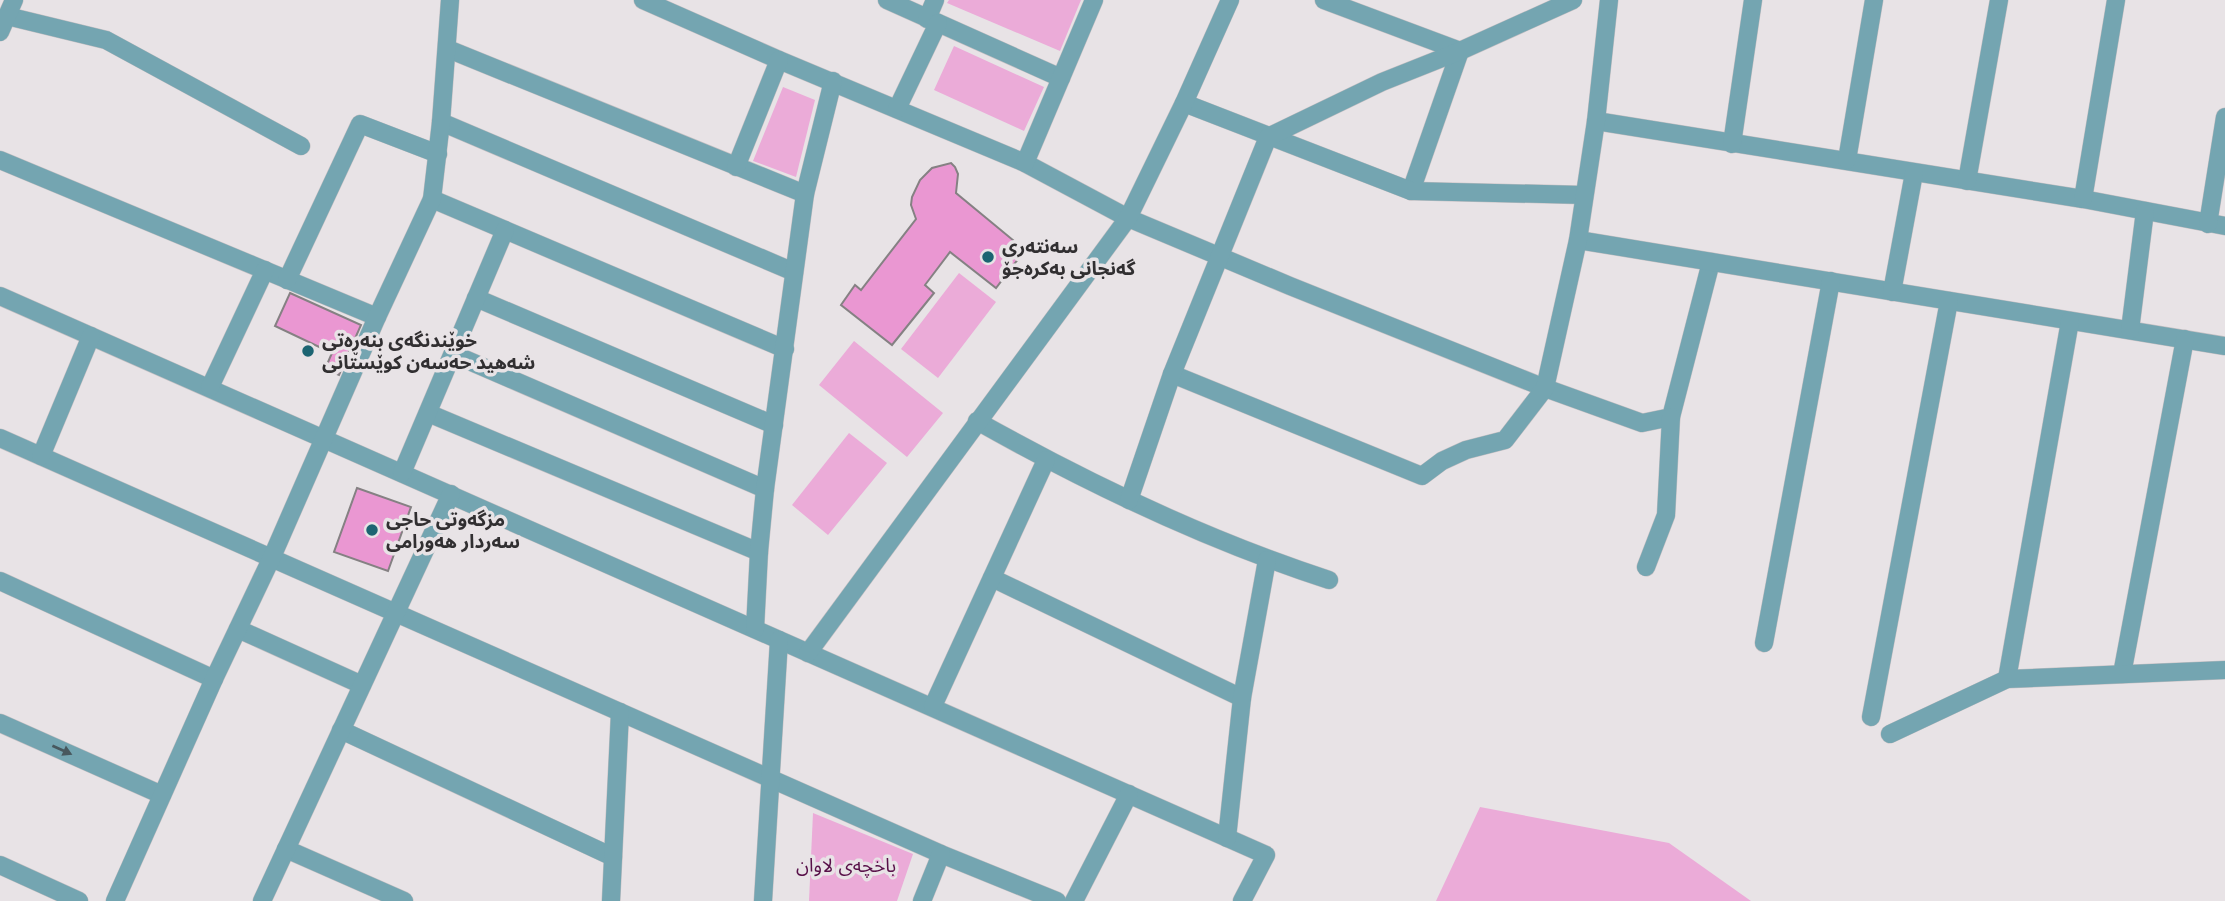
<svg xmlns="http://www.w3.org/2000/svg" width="2225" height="901" viewBox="0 0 2225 901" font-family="Inter,'Noto Sans Arabic',sans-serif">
<rect width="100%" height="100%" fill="#e8e3e6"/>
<g fill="#ebabd8">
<polygon points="949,0 1081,0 1060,51 947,3"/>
<polygon points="954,46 1044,87 1024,131 934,90"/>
<polygon points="783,87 815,100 796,177 753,161"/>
<polygon points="959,273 996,302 938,378 901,349"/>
<polygon points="854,341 943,413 907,457 819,385"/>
<polygon points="849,433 887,463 828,535 792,505"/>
<polygon points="1480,807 1669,843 1751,901 1436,901"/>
<polygon points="813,813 913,854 897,901 809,901"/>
</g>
<g fill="#ea97d2" stroke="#858183" stroke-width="2">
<polygon points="951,163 955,167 958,174 956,193 1025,250 996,288 950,252 925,285 934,293 892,345 841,305 855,285 861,290 916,219 911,205 912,197 920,180 932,168"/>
<polygon points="290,293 361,325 339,375 325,369 332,353 275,326"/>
<polygon points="357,488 411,507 388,571 334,552"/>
</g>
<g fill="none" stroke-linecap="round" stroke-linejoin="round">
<g stroke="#c3bfc2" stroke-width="19">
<g id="minor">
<polyline points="643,0 779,60 1025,163 1128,218 1290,286 1545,388 1642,423 1671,417 1711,262"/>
<polyline points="887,0 1061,78"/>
<polyline points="1324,0 1460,51 1411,191"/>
<polyline points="7,16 106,40 301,146"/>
<polyline points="927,19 935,0"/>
<polyline points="0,32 14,0"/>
<polyline points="448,49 805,194"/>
<polyline points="1184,103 1411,191 1584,195"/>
<polyline points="897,109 938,23"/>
<polyline points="1596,121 2083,199 2225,226"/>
<polyline points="441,122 794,272"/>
<polyline points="1732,144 1753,0"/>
<polyline points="0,160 377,317"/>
<polyline points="1847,160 1874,0"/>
<polyline points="1025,163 1094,0"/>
<polyline points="736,167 779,60"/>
<polyline points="1967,181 1999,0"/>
<polyline points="432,199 785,349"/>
<polyline points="2083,199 2116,0"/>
<polyline points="2208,224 2225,117"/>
<polyline points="1578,240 2225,346"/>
<polyline points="287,280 360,124 438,154"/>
<polyline points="1892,292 1914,173"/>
<polyline points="0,296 1266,855 1242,901"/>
<polyline points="476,298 774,425"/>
<polyline points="2130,330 2145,211"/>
<polyline points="453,354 765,489"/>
<polyline points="1172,374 1422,476 1442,461 1466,450 1505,440 1545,388 1578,240 1596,121 1609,0"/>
<polyline points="210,387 265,270"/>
<polyline points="428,413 759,552"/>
<path d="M977 421C1089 484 1206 540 1329 580"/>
<polyline points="0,438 941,854 1057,901"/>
<polyline points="41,456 91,336"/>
<polyline points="402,473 505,230"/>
<polyline points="1129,500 1172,374 1268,137 1382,82 1460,51 1573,0"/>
<polyline points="1646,567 1666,515 1671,417"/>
<polyline points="992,578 1242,698"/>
<polyline points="0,581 214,679"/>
<polyline points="238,629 362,685"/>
<polyline points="755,629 759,552 765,489 805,194 833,81"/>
<polyline points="1764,643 1831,281"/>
<polyline points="808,653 1128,218 1184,103 1230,0"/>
<polyline points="2122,674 2185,339"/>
<polyline points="2007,679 2070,321"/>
<polyline points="933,706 1046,460"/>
<polyline points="1871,717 1949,301"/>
<polyline points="0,723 162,795"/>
<polyline points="341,730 613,857"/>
<polyline points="1890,734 2007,679 2225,670"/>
<polyline points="1227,838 1242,698 1267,560"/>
<polyline points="286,849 404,901"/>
<polyline points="0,865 79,901"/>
<polyline points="115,901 214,679 272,557 377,317 432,199 441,122 450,0"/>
<polyline points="262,901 451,494"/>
<polyline points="611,901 620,712"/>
<polyline points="763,901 779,640"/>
<polyline points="922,901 941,854"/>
<polyline points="1074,901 1129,794"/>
</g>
</g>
<use href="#minor" stroke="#74a5b1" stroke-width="18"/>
</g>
<defs><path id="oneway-solid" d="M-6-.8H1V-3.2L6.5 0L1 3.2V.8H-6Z" transform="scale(1.75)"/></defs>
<use fill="#48585e" href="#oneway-solid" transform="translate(62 750) rotate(24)"/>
<g fill="#1c6472" stroke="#e8e3e6" stroke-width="2.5">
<circle cx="988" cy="257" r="7"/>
<circle cx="308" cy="351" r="7"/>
<circle cx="372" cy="530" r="7"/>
</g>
<g text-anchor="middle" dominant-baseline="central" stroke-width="7" stroke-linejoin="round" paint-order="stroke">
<g font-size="19" font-weight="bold" fill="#312f31" stroke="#e8e3e6" text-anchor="start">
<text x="1002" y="246">سەنتەری<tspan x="1002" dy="22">گەنجانی بەکرەجۆ</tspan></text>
<text x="322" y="340">خوێندنگەی بنەڕەتی<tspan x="322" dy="22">شەهید حەسەن کوێستانی</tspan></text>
<text x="386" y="519">مزگەوتی حاجی<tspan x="386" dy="22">سەردار هەورامی</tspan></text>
</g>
<g font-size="19" fill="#581049" stroke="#e8e3e6">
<text x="846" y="865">باخچەی لاوان</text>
</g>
</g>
</svg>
